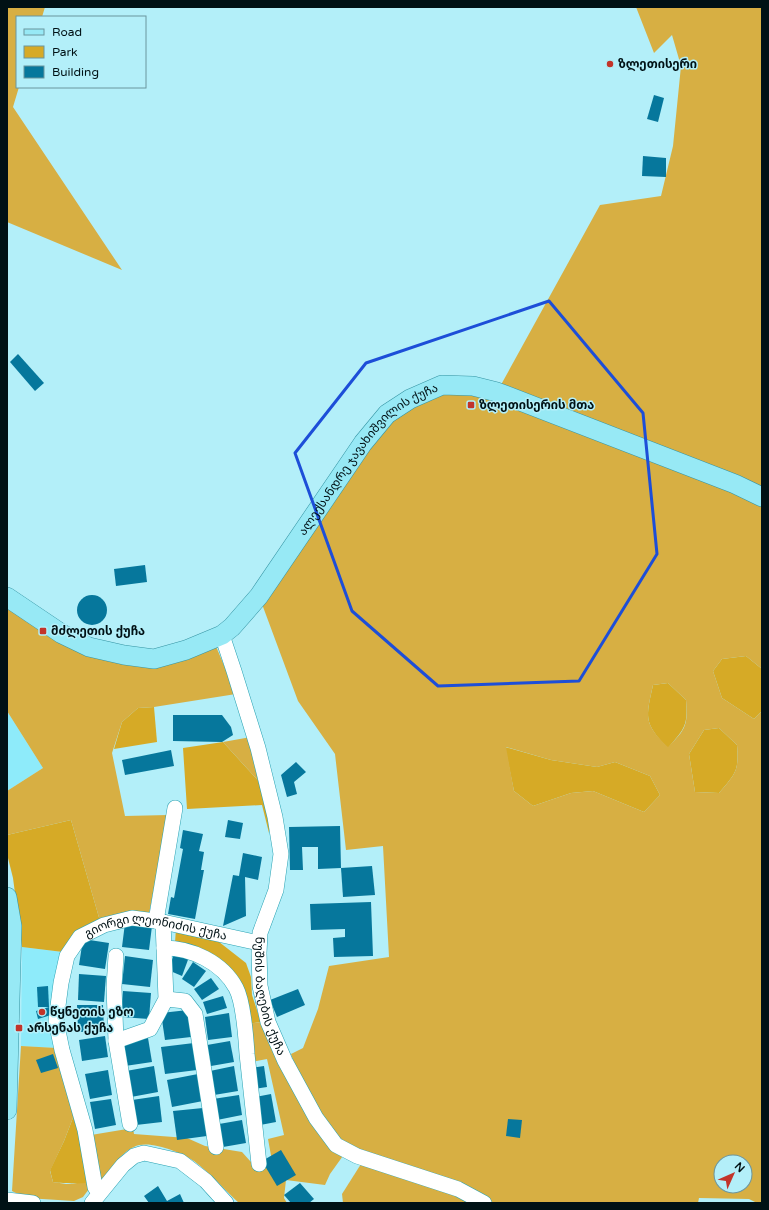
<svg xmlns="http://www.w3.org/2000/svg" width="769" height="1210" viewBox="0 0 769 1210" font-family="'Varela Round','Noto Sans Georgian',sans-serif">
<rect width="100%" height="100%" fill="#b3eff9"/>
<g fill="#8eebfa">
<polygon points="7,711 43,768 7,791"/>
<polygon points="22,947 63,952 57,1048 21,1046"/>
</g>
<g fill="#d6aa26">
<polygon points="746,656 762,669 762,711 754,719 722,698 713,671 722,659"/>
<path d="M668 683 686 700C688 726 685 728 668 748 643 723 646 717 653 685Z"/>
<polygon points="154,707 157,742 114,749 122,722 138,708"/>
<path d="M719 728 737 745C739 771 736 773 719 793L695 792 689 754 704 730Z"/>
<polygon points="223,742 263,786 270,819 269,833 262,805 187,809 183,748"/>
<polygon points="505,747 551,760 597,767 615,762 650,776 660,795 644,812 593,791 571,793 533,806 514,791"/>
<polygon points="71,820 100,921 63,952 22,947 13,878 7,854 7,835"/>
<polygon points="176,928 214,938 246,963 251,977 252,995 261,1022 245,1024 237,985 175,943"/>
<path d="M76 1110 89 1189C74 1180 69 1185 53 1182L50 1170 64 1141Z"/>
</g>
<g fill="#d7af43" fill-rule="evenodd">
<polygon points="7,7 45,7 42,17 17,17 17,87 19,87 13,107 122,270 7,222"/>
<path d="M636 7H762V669L746 656 722 659 713 671 722 698 754 719 762 711V1203H757L749 1199 699 1198 698 1203H484L336 1145 303 1091 291 1054 303 1048 318 1009 329 966 389 957 383 846 346 850 335 754 298 701 259 596 363 443 442 385 497 392 600 205 661 196 673 146 681 66 672 35 654 53ZM668 683 686 700C688 725 686 729 668 747 643 723 646 717 653 685ZM719 728 737 745C739 771 736 773 719 793L695 792 689 754 704 730ZM506 747 551 760 597 767 615 762 650 776 660 795 644 812 593 791 571 793 533 806 514 791ZM721 1162H745V1186H721Z"/>
<polygon points="7,605 66,645 107,661 140,664 215,644 236,694 154,707 138,708 122,722 112,753 125,816 168,815 149,914 100,921 71,820 7,835 7,791 43,768 7,711"/>
<polygon points="251,737 263,786 223,742"/>
<path d="M261 1022 345 1153 330 1174 325 1185 286 1180 284 1198 287 1203H239C225 1190 209 1172 194 1161 181 1153 149 1139 134 1147 120 1153 110 1171 101 1183L91 1135 133 1128 134 1134 187 1138 205 1146 242 1152 251 1162 272 1161 268 1139 284 1135 267 1059 251 1062 245 1024Z"/>
<polygon points="21,1046 57,1048 76,1110 64,1141 50,1171 53,1182 66,1184 86,1183 89,1189 83,1197 74,1201 26,1198 12,1191"/>
<polygon points="361,1164 365,1164 475,1203 343,1203 342,1194"/>
</g>
<g fill="#06779c">
<polygon points="654,95 664,98 658,122 647,119"/>
<polygon points="643,156 666,158 666,177 642,176"/>
<polygon points="18,354 44,383 35,391 10,362"/>
<polygon points="145,565 147,582 116,586 114,569"/>
<circle cx="92" cy="610" r="15"/>
<polygon points="173,715 222,715 231,727 233,735 222,742 173,741"/>
<polygon points="171,750 174,766 125,775 122,760"/>
<polygon points="296,762 306,772 294,782 297,794 287,797 281,775"/>
<polygon points="228,820 243,823 240,839 225,837"/>
<polygon points="340,826 341,868 318,869 318,847 302,847 303,870 290,870 289,827"/>
<polygon points="183,830 203,834 199,851 204,852 201,870 204,870 195,919 168,914 171,897 174,898 183,849 180,848"/>
<polygon points="243,853 262,857 258,880 245,877 246,916 223,926 233,875 239,876"/>
<polygon points="372,866 375,895 343,897 341,868"/>
<polygon points="371,902 373,956 334,957 333,938 345,937 345,929 311,930 310,904"/>
<polygon points="125,923 152,926 149,950 122,947"/>
<polygon points="83,939 109,943 105,969 79,965"/>
<polygon points="175,952 189,957 182,976 168,970"/>
<polygon points="125,956 153,960 150,987 122,984"/>
<polygon points="193,962 206,971 194,987 182,979"/>
<polygon points="79,974 106,976 104,1002 78,1000"/>
<polygon points="211,978 219,989 202,1000 194,989"/>
<polygon points="48,986 49,1007 38,1007 37,987"/>
<polygon points="298,989 305,1005 277,1017 270,1000"/>
<polygon points="123,991 151,993 149,1019 121,1017"/>
<polygon points="223,996 227,1008 207,1014 203,1002"/>
<polygon points="77,1005 103,1005 104,1031 78,1032"/>
<polygon points="49,1007 51,1015 38,1019 36,1011"/>
<polygon points="188,1010 191,1037 165,1040 161,1013"/>
<polygon points="229,1013 232,1037 208,1040 205,1017"/>
<polygon points="105,1036 108,1057 82,1061 79,1040"/>
<polygon points="148,1038 152,1062 125,1066 121,1042"/>
<polygon points="230,1041 234,1062 211,1066 207,1045"/>
<polygon points="194,1043 197,1070 165,1074 161,1047"/>
<polygon points="53,1054 58,1068 41,1073 36,1060"/>
<polygon points="154,1066 158,1092 131,1097 126,1071"/>
<polygon points="234,1066 238,1091 214,1095 210,1071"/>
<polygon points="264,1066 267,1087 247,1090 244,1069"/>
<polygon points="108,1070 112,1095 90,1099 85,1074"/>
<polygon points="198,1074 203,1101 172,1107 167,1080"/>
<polygon points="271,1094 276,1122 255,1126 250,1098"/>
<polygon points="239,1095 242,1115 217,1120 213,1099"/>
<polygon points="159,1096 162,1122 136,1125 132,1100"/>
<polygon points="111,1099 116,1125 95,1129 90,1102"/>
<polygon points="203,1108 207,1136 177,1140 173,1111"/>
<polygon points="508,1119 522,1120 520,1138 506,1136"/>
<polygon points="242,1120 246,1143 223,1147 219,1124"/>
<polygon points="281,1150 296,1175 277,1186 262,1161"/>
<polygon points="300,1183 314,1199 309,1203 291,1203 284,1195"/>
<polygon points="158,1186 167,1201 180,1194 184,1203 149,1203 144,1196"/>
</g>
<g fill="none" stroke-linecap="round" stroke-linejoin="round">
<g stroke="#28a1b2" stroke-width="16">
<g id="minor">
<path id="s1" d="M222 635 234 671 258 748 275 817 281 854 276 890 260 933 259 953 260 986 268 1022 285 1061 316 1118 336 1145 357 1156 458 1189 484 1203"/>
<polyline points="156,921 175,808"/>
<path d="M164 948C191 948 222 962 236 988 243 1001 246 1038 247 1054 251 1091 255 1127 259 1164"/>
<polyline points="116,956 114,987 116,1041 130,1124"/>
<polyline points="166,999 185,1001 195,1014 216,1147"/>
<polyline points="116,1041 150,1029 166,999 163,922"/>
<path id="s2" d="M99 1193 95 1187 85 1130 62 1050 56 1021 61 983 67 956 80 937 104 925 132 918 163 922 259 943"/>
<polyline points="7,1200 33,1203"/>
<polyline points="92,1203 123,1165 134,1156 144,1153 180,1161 206,1181 226,1203"/>
</g>
</g>
<g stroke="#3594a3" stroke-width="20">
<g id="major">
<path id="s3" d="M7 597 62 634 89 647 124 655 154 659 186 650 222 635 232 627 259 596 363 443 387 414 410 399 442 385 473 386 497 392 735 484 762 497"/>
<polyline points="7,897 12,926 7,1110"/>
</g>
</g>
<use href="#minor" stroke="#fff" stroke-width="15"/>
<use href="#major" stroke="#97e9f5" stroke-width="19"/>
</g>
<path fill="none" stroke="#1d4ed8" stroke-width="3" stroke-linejoin="round" d="M549 301 643 413 657 554 579 681 438 686 352 611 295 453 366 363Z"/>
<g fill="#c2342a" stroke="#b3eff9" stroke-width="1.5">
<circle cx="610" cy="64" r="4"/>
<rect x="467" y="401" width="8" height="8" rx="2"/>
<rect x="39" y="627" width="8" height="8" rx="2"/>
<circle cx="42" cy="1012" r="4"/>
<rect x="15" y="1024" width="8" height="8" rx="2"/>
</g>
<g text-anchor="middle" dominant-baseline="central" stroke-width="3" stroke-linejoin="round" paint-order="stroke">
<g font-size="12" font-weight="bold" fill="#001115" stroke="#b3eff9" text-anchor="start">
<text x="618" y="64">ზლეთისერი</text>
<text x="479" y="405">ზლეთისერის მთა</text>
<text x="51" y="631">მძლეთის ქუჩა</text>
<text x="50" y="1012">წყნეთის ეზო</text>
<text x="27" y="1028">არსენას ქუჩა</text>
</g>
<g font-size="12" fill="#001115" stroke="#b3eff9">
<text stroke="none"><textPath href="#s3" startOffset="466">ალექსანდრე ჯავახიშვილის ქუჩა</textPath></text>
<text stroke="none"><textPath href="#s2" startOffset="346">გიორგი ლეონიძის ქუჩა</textPath></text>
<text stroke="none"><textPath href="#s1" startOffset="374">ნუშის ბაღების ქუჩა</textPath></text>
</g>
</g>
<rect width="769" height="1210" fill="none" stroke="#001115" stroke-width="16"/>
<rect x="16" y="16" width="130" height="72" fill="#b3eff9" stroke="#6b969e"/>
<rect x="24" y="29" width="20" height="6" fill="#97e9f5" stroke="#6b969e"/>
<text x="52" y="36" font-size="12" fill="#001115">Road</text>
<rect x="24" y="46" width="20" height="12" fill="#d6aa26" stroke="#6b969e"/>
<text x="52" y="56" font-size="12" fill="#001115">Park</text>
<rect x="24" y="66" width="20" height="12" fill="#06779c" stroke="#6b969e"/>
<text x="52" y="76" font-size="12" fill="#001115">Building</text>
<g transform="translate(733 1174) rotate(45)"><circle r="19" fill="#b3eff9" stroke="#6b969e"/>
<path d="M0-3L7 15L0 10L-7 15Z" fill="#c2342a"/>
<text y="-6" font-size="11" font-weight="bold" text-anchor="middle" fill="#001115">N</text>
</g>
</svg>
